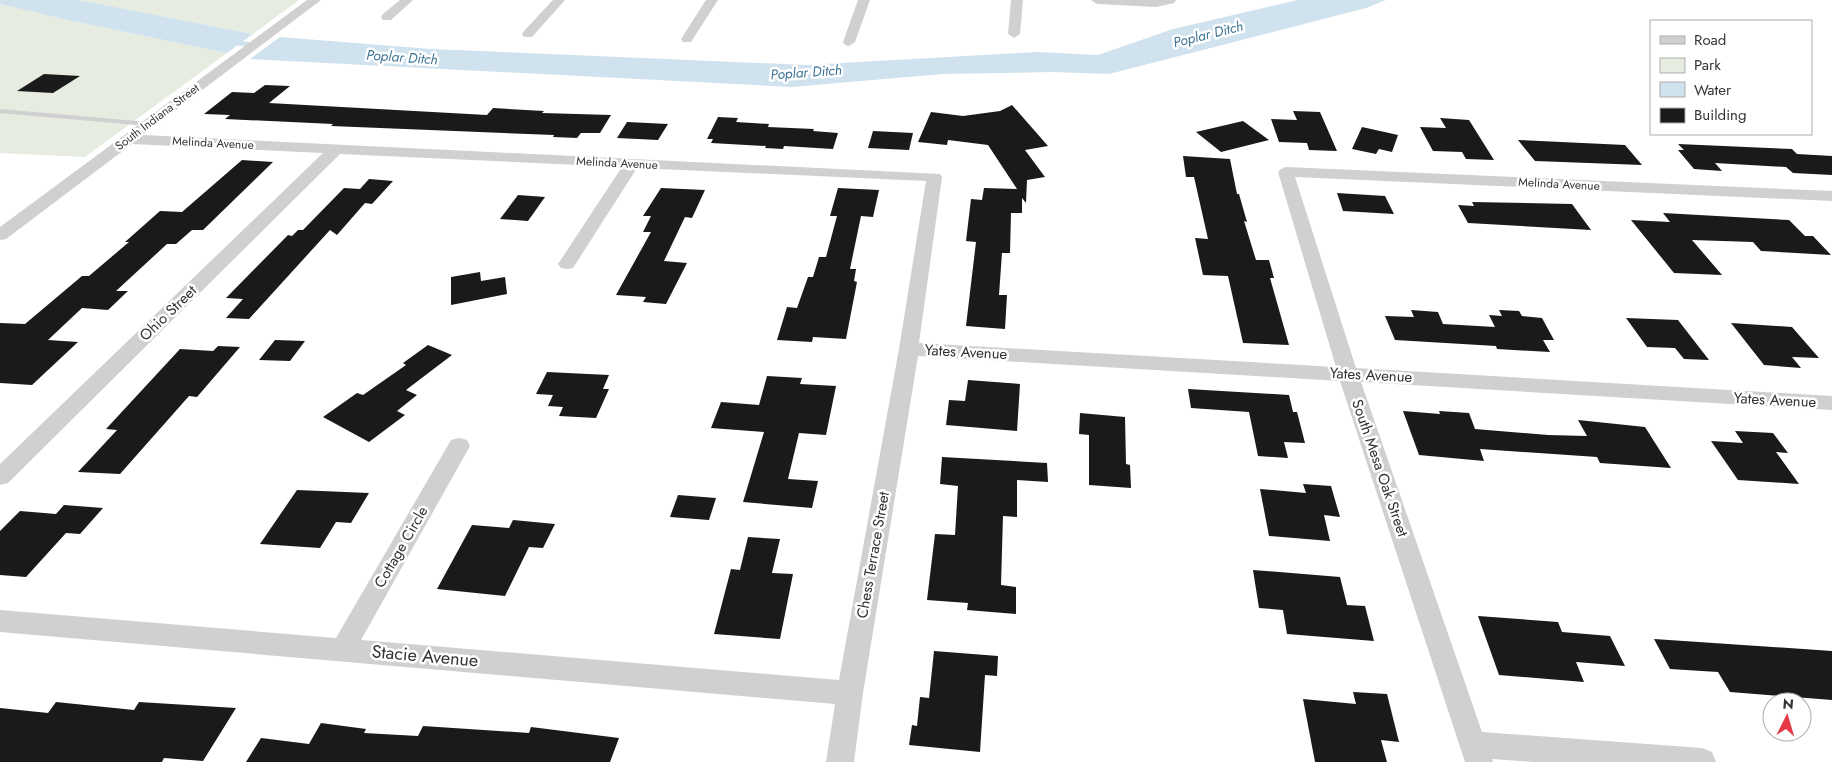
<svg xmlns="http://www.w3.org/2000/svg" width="1832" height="762" viewBox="0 0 1832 762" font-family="Jost,sans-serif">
<rect width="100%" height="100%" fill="#fff"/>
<g fill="#e6ecdf">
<polygon points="79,0 299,0 253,34"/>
<polygon points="0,4 67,20 227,53 85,157 0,153"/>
</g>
<g fill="#cfe2ee">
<polygon points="0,0 79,0 253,34 227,53 67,20 0,4"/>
<polygon points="1298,0 1386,0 1366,8 1109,74 1053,72 943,74 791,87 250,59 280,37 431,49 806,65 1037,52 1098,55 1173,29"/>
</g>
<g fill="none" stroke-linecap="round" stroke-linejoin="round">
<polyline stroke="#cfe2ee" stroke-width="4.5" points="232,43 248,44"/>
</g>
<g fill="#1a1a1a">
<polygon points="44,74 80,76 53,93 17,91"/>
<polygon points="265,85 290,86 269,103 487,115 493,108 544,111 542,113 611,115 600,133 581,133 577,138 553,137 554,135 331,126 333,124 225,119 230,115 204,114 232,92 254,93"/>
<polygon points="1012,105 1048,146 1025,150 1045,177 1027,180 1026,203 1022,198 1022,213 1011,213 1010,253 1002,253 999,295 1007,295 1005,329 966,326 976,242 966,241 971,199 982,200 984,188 1017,189 988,145 948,140 947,145 918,142 931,112 963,116 1000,111"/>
<polygon points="1293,111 1320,112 1337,151 1309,150 1307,143 1279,142 1271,119 1297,120"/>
<polygon points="718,117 738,118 736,122 769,124 768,127 814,129 813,131 838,133 833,149 784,146 783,149 765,148 766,146 711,143 713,139 707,139"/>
<polygon points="1440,118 1469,120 1494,160 1466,159 1462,152 1433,151 1420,127 1446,128"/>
<polygon points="1243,121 1269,140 1221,152 1196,132"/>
<polygon points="627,122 668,124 658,140 617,138"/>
<polygon points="1362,127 1398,135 1392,152 1379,149 1376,154 1352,149"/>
<polygon points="873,131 913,133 909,150 868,148"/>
<polygon points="1518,140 1625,145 1642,165 1535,161"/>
<polygon points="1678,144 1792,149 1797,154 1832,156 1832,175 1793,173 1786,167 1715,163 1722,171 1694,169 1678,150 1684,150"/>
<polygon points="1183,156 1230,159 1237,194 1239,194 1247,222 1244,221 1256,260 1269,260 1274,278 1270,278 1289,345 1243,343 1228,276 1203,275 1195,238 1208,239 1194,177 1186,177"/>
<polygon points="242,160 273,162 203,230 192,230 176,244 167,244 116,291 128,291 108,310 82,308 48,340 78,342 32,385 0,383 0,323 25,324 82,276 89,276 129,242 125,242 160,211 182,212"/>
<polygon points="369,179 393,181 372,204 365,203 337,235 330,230 249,319 226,318 243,299 226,298 288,235 292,236 298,230 303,230 344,188 360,189"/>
<polygon points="661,188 705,190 692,218 685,217 664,261 687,263 666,304 643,302 646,297 616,295 651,232 643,232 651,216 643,216"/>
<polygon points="838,188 879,190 873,217 861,216 850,269 856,269 854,281 857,282 846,339 813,337 812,342 777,340 787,307 797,308 808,277 813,277 819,257 826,257 837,216 830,216"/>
<polygon points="1337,193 1385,196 1394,214 1343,211"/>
<polygon points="518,195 545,197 528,221 500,219"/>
<polygon points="1472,202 1572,204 1591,230 1468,223 1458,205 1474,206"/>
<polygon points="1663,213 1789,220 1805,236 1813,236 1831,255 1761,251 1753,242 1692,240 1722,275 1674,273 1631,220 1670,222"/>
<polygon points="480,272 481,281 505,277 507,294 451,305 451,277"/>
<polygon points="1411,310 1438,312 1443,324 1495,327 1489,315 1502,316 1499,310 1519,311 1522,316 1542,318 1554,340 1543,340 1550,352 1497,349 1496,346 1395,340 1385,316 1414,317"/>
<polygon points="1626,318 1678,320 1709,360 1684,359 1675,348 1647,347"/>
<polygon points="1731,323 1792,327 1819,358 1792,357 1801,368 1764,365"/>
<polygon points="275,340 305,341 290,361 259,360"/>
<polygon points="428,345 452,355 406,390 417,395 397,411 405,415 369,442 323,417 357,393 363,395 406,365 403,363"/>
<polygon points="218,346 240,347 197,397 189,396 120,474 78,472 117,430 106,429 180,349 213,351"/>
<polygon points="547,372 609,375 603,389 609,389 596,418 559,416 563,407 548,406 553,395 536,394"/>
<polygon points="767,376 802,378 800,384 836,386 826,435 799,433 788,479 818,481 812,508 743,502 764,432 711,428 721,402 759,405"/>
<polygon points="968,380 1020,384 1017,431 946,425 949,400 965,401"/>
<polygon points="1188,389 1289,395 1293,412 1297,412 1305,443 1284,442 1288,458 1258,456 1249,412 1191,408"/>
<polygon points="1403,411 1440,414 1439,411 1469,413 1475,429 1548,435 1587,436 1578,420 1645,427 1671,468 1600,463 1597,457 1480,449 1484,461 1419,455"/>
<polygon points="1080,413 1125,417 1126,464 1130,465 1131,488 1089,485 1089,435 1079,434"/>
<polygon points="1735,431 1773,433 1788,453 1776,452 1799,484 1738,480 1711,441 1743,443"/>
<polygon points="942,457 1047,463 1048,482 1017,480 1017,517 1003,516 1001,585 1016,587 1016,614 967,610 968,603 927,600 935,534 955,535 958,486 940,484"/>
<polygon points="1303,484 1331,486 1340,517 1324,515 1330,541 1269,536 1260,489 1306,493"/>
<polygon points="297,490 369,493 351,523 336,522 320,548 260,544"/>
<polygon points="678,495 716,498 709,520 670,517"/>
<polygon points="64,505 103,508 80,534 66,533 26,577 0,575 0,531 20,511 56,514"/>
<polygon points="513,520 555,524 543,548 529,547 505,596 437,589 472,525 509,528"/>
<polygon points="748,537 780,539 772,573 793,574 780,639 714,634 731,569 740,570"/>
<polygon points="1253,570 1340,577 1347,605 1365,606 1374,641 1287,634 1283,610 1259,608"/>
<polygon points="1478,616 1558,622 1562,632 1610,636 1625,666 1576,662 1584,682 1499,675"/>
<polygon points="1654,639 1832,651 1832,700 1730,692 1718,672 1670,669"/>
<polygon points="934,651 998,656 997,676 985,675 980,752 909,745 912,725 917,726 920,697 929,698"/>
<polygon points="1353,692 1387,694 1399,742 1381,740 1387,762 1315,762 1303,699 1356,704"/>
<polygon points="56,702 134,710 139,702 236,708 203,761 164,758 162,762 0,762 0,708 48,713"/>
<polygon points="321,723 366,729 364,733 418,736 423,726 529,733 531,727 619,738 610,762 246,762 261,738 309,744"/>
</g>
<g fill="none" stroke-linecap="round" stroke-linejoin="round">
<polygon fill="#d0d0d0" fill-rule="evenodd" points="0,109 148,122 152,124 148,126 0,113"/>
<g fill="#d0d0d0" fill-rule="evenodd">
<polygon points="307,0 321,0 143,135 940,174 942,177 919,343 1336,367 1278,172 1281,169 1286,167 1832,191 1832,201 1295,177 1356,368 1832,396 1832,410 1361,382 1482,732 1702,748 1712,752 1716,762 1533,762 1492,759 1493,762 1465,762 1340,381 918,356 863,693 854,762 826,762 835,704 0,632 0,610 336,638 451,440 459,438 467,440 470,446 361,640 839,680 899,349 926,181 637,168 573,268 567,269 561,268 558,264 622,167 340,154 8,483 0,485 0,464 323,153 132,144 6,239 0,240 0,227"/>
<polygon points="400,0 413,0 391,20 383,20 381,17 383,14"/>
<polygon points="553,0 565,0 532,37 524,37 522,34 524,31"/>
<polygon points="706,0 718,0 691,42 683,42 681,39"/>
<polygon points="858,0 870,0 855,42 849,46 845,45 843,42"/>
<polygon points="1011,0 1023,0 1020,34 1014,38 1008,34"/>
<polygon points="1091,0 1176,0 1174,3 1156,7 1097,4"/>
</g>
</g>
<g text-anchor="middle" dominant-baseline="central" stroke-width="5" stroke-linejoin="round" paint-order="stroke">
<g font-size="12" fill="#333" stroke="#fff">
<text transform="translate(157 117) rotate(-37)">South Indiana Street</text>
<text transform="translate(213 143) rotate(3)">Melinda Avenue</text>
<text transform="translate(617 163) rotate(3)">Melinda Avenue</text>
<text transform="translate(1559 184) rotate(3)">Melinda Avenue</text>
</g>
<g font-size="14" font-style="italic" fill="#3f7597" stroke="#fff">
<text transform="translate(1208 34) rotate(-14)">Poplar Ditch</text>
<text transform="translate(402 57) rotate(4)">Poplar Ditch</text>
<text transform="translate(806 72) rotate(-4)">Poplar Ditch</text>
</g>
<g font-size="15" fill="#333" stroke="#fff">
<text transform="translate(168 313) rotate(-44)">Ohio Street</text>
<text transform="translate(966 352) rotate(3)">Yates Avenue</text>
<text transform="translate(1371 375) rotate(3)">Yates Avenue</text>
<text transform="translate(1775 400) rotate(3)">Yates Avenue</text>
<text transform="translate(1380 468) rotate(71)">South Mesa Oak Street</text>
<text transform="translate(401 547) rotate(-60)">Cottage Circle</text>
<text transform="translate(873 555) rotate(-80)">Chess Terrace Street</text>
</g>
<g font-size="18" fill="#333" stroke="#fff">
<text transform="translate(425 656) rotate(5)">Stacie Avenue</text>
</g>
</g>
<rect x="1650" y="20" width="162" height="115" fill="#ffffff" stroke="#adadad"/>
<rect x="1660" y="36" width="25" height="8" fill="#d0d0d0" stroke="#adadad"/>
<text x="1694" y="45" font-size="15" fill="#333333">Road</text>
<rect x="1660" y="58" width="25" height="15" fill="#e6ecdf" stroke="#adadad"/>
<text x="1694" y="70" font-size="15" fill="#333333">Park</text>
<rect x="1660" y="82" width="25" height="15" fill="#cfe2ee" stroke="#adadad"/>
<text x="1694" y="95" font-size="15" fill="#333333">Water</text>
<rect x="1660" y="108" width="25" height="15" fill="#1a1a1a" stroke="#adadad"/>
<text x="1694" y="120" font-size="15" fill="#333333">Building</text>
<g transform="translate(1787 717) rotate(5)"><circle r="24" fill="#ffffff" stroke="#adadad"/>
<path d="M0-4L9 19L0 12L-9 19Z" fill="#e63946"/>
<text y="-8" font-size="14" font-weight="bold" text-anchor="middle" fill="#333333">N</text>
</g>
</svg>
